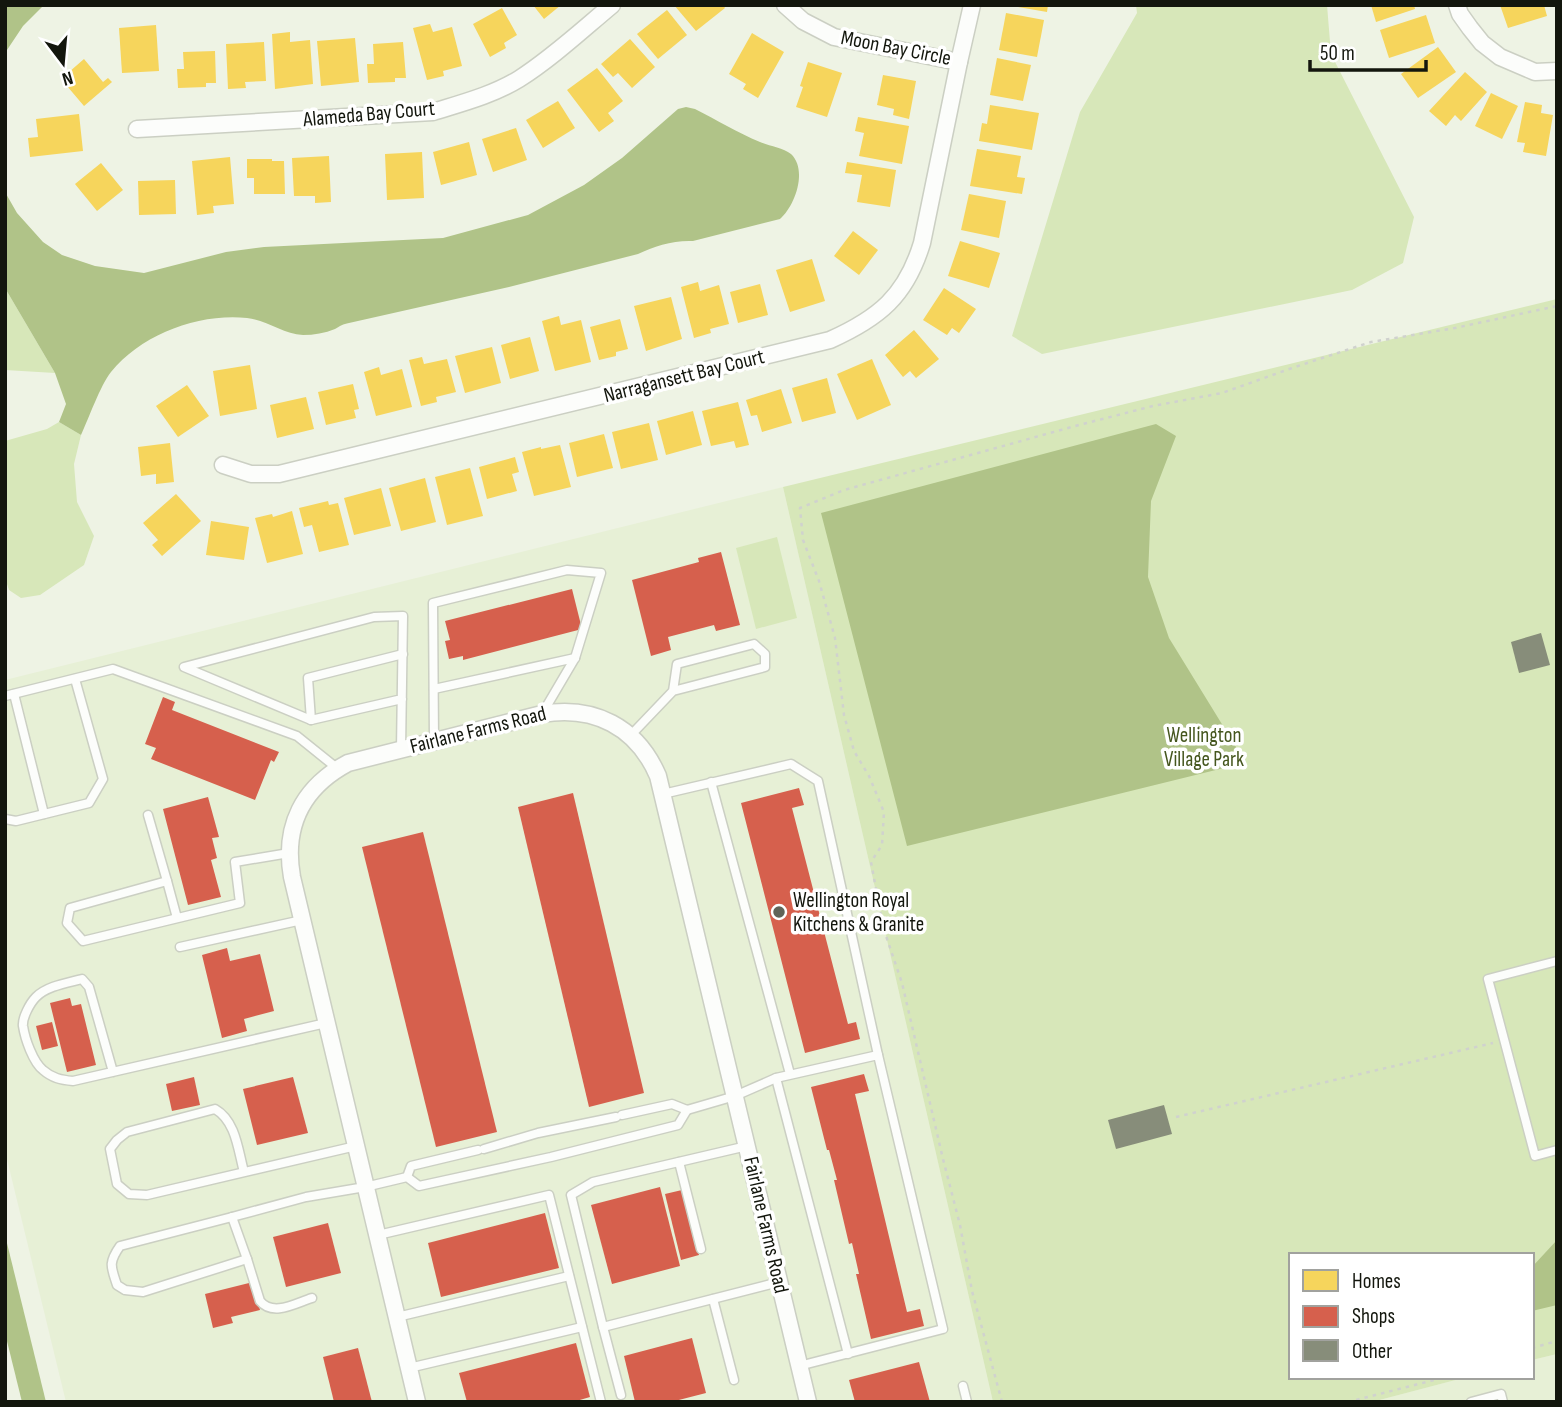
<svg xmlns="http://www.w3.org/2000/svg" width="1562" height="1407" viewBox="0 0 1562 1407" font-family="'Sofia Sans Condensed',sans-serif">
<rect width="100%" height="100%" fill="#eef3e4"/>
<g fill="#e7f0d6">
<polygon points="783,487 993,1402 66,1402 5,1151 5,680"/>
<polygon points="1557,1354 1557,1402 1372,1402 1467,1377 1532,1377 1532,1360"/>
</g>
<g fill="#d7e7b9">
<polygon points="1136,5 1327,5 1331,54 1414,217 1403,263 1352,290 1042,354 1012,336 1080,112 1137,13"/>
<polygon points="5,288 55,373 5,370"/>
<polygon points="1557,299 1557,1354 1532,1360 1532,1255 1291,1255 1291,1377 1467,1377 1372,1402 993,1402 783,487"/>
<polygon points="59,422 81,435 74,464 77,502 94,536 84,565 40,595 21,598 9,590 5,578 5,441 47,429"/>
<polygon points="777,537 797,618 756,629 736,548"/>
</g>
<g fill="#b0c388">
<polygon points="5,5 44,5 23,26 5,53"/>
<path d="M686 107 695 109C717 120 738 133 760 142 769 146 783 148 791 154 808 170 795 206 780 219L693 241C674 240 654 246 638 254L509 287 349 323C343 324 340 326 335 329 325 333 314 335 303 335 283 334 267 320 247 318 199 313 142 334 111 372 100 386 89 418 81 435L59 422 66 404 55 373 5 288V192L17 213 43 242 62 255 95 266 144 273 226 252 264 247 443 238 528 215 584 185 622 158 678 109Z"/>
<polygon points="1156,424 1176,436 1151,501 1148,577 1169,638 1236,747 1232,766 907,846 821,513"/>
<polygon points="5,1235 46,1402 22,1402 5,1333"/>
<polygon points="1557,1240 1557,1305 1532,1311 1532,1267"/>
</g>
<g fill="#f6d55c">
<polygon points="533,5 561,5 544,19"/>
<polygon points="674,5 723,5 725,8 696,31"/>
<polygon points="1018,5 1048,5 1047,12 1018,7"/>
<polygon points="1371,5 1414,5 1415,9 1376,22"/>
<polygon points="1500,5 1544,5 1547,16 1508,28"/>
<polygon points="502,8 517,35 504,43 506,48 490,57 473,24"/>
<polygon points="667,10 687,35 658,59 637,34"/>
<polygon points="1006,13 1044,20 1037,57 999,50"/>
<polygon points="1426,15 1435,43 1389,58 1380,30"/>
<polygon points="430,24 433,32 452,27 462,66 443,71 444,76 427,80 413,28"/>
<polygon points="156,25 159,71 122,73 119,28"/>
<polygon points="290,32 290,42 310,40 313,84 275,89 272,34"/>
<polygon points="752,33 784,52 758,98 743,89 746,84 729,74"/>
<polygon points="355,38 359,82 321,86 317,41"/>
<polygon points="630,39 655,67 632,88 618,73 613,77 601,64"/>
<polygon points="264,42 266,81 245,82 246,88 228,89 226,44"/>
<polygon points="403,42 406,78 395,78 395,82 368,83 367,64 374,64 373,44"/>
<polygon points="1438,47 1456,72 1418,98 1401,74"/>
<polygon points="215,51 216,83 206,83 206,87 178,88 177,69 184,69 183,52"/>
<polygon points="997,58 1031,65 1023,101 990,95"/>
<polygon points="84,59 103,82 108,78 112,82 84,106 61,79"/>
<polygon points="808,62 842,73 827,117 796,107 803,87 800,86"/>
<polygon points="597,68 623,101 608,113 614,121 599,132 567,90"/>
<polygon points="1465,72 1487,92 1461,121 1455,115 1446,126 1429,111"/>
<polygon points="883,75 916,81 909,119 893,115 894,109 877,105"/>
<polygon points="1491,93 1518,106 1502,139 1475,126"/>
<polygon points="558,101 575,128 543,148 526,120"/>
<polygon points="1525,102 1542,105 1541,113 1553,115 1546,156 1523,152 1525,143 1517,142"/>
<polygon points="990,105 1039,113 1032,150 979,141 982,123 987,124"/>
<polygon points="79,114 83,151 30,157 28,138 38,137 36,119"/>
<polygon points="858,117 909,126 902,164 859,156 864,133 855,131"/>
<polygon points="516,128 527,160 493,172 482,139"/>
<polygon points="469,142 477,175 441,185 433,152"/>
<polygon points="977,149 1021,156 1017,177 1025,178 1022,194 970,186"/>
<polygon points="422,152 424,198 387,200 385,154"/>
<polygon points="329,156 331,202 315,203 315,196 294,196 292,158"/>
<polygon points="230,157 234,204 213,206 214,213 197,215 192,161"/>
<polygon points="247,159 272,159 272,161 284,161 285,194 254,194 254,178 247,178"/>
<polygon points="847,162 896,170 890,207 857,202 862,175 845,173"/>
<polygon points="101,163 123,190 97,211 75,184"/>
<polygon points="175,180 176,214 139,215 138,181"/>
<polygon points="969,194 1006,201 999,238 961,230"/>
<polygon points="853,231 878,250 859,275 834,256"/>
<polygon points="960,241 1000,253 989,288 948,276"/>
<polygon points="812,259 825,301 790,312 776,270"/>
<polygon points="698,282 700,291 719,285 729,324 710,329 711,333 694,338 681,287"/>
<polygon points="760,284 768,315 738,323 730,292"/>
<polygon points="944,288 976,309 959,333 952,328 947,335 923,320"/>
<polygon points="671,297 682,339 646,351 634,306"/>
<polygon points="559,316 561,325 581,320 591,362 555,371 542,321"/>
<polygon points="620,319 628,349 616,352 616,356 599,360 590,327"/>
<polygon points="914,330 939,359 916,378 910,371 903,377 885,355"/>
<polygon points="530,337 539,371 510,379 501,345"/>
<polygon points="492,347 501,383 465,393 455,356"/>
<polygon points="422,357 424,364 447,359 456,392 436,397 437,402 421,406 409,360"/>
<polygon points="872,359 891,405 857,420 837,374"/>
<polygon points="250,365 257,409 220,416 213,371"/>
<polygon points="379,367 381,375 402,369 412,407 376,416 364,372"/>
<polygon points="827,378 836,413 802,422 792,388"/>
<polygon points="353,384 359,409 354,410 356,418 326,425 318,392"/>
<polygon points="187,385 209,416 178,437 156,406"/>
<polygon points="781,389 792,423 762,432 757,415 751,416 746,400"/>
<polygon points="306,397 314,429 277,438 270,405"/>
<polygon points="738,402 749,445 736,448 734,441 711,446 702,411"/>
<polygon points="693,411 702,445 666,455 657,421"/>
<polygon points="649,423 658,460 621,469 612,432"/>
<polygon points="604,434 613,468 577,477 569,443"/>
<polygon points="170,443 174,482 156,484 156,474 141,476 138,447"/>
<polygon points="560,445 571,487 534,496 522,452 541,447 541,449"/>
<polygon points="515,457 519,472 512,474 517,491 487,499 479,467"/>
<polygon points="470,468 483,516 447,525 435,477"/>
<polygon points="425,478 436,522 401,531 389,488"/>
<polygon points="381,488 391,526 354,535 344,498"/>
<polygon points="176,494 201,521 162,556 152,545 158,540 143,523"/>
<polygon points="328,501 329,505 338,503 349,545 319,552 312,525 304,527 299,508"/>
<polygon points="292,511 303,554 267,563 255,518 272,514 273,517"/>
<polygon points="211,521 249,527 244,560 206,555"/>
</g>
<g fill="#d6604d">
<polygon points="721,552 740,625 716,631 714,625 668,637 671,650 651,656 632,580 699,562 698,558"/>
<polygon points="572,589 582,629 463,660 463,656 449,659 445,641 450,640 445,621"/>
<polygon points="163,697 175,702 172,710 279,752 274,762 271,760 255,800 151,759 156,748 145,744"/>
<polygon points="799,788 804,805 792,808 848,1024 856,1022 860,1039 805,1053 741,803"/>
<polygon points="573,793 644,1093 589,1107 518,807"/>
<polygon points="208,797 219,837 212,838 217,858 211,860 221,897 188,905 163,809"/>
<polygon points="423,832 497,1132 436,1147 362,847"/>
<polygon points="227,948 230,961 260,954 274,1011 244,1019 247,1031 222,1038 202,955"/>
<polygon points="70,998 72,1006 81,1004 96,1065 67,1072 50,1003"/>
<polygon points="52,1022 58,1046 42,1050 36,1026"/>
<polygon points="864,1074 869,1091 855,1094 907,1312 920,1309 924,1326 871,1339 856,1274 859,1274 852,1243 849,1244 834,1180 837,1180 829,1150 827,1150 811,1087"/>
<polygon points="194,1077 200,1105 172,1111 166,1084"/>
<polygon points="293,1077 308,1133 257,1145 243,1089"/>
<polygon points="660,1187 680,1266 612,1284 591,1205"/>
<polygon points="682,1190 699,1255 681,1260 665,1194"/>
<polygon points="545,1213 559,1268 441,1297 428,1243"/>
<polygon points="328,1223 341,1273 286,1287 273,1237"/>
<polygon points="253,1282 260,1310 231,1317 233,1323 213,1328 205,1294"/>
<polygon points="692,1338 706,1393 671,1402 635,1402 624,1356"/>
<polygon points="576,1343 590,1397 573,1402 467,1402 459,1373"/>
<polygon points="358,1348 372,1402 334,1402 323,1357"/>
<polygon points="919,1362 930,1402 855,1402 849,1380"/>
</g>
<g fill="#878d7a">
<polygon points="1541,633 1550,665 1519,673 1511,642"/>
<polygon points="1164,1105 1172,1134 1116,1149 1108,1120"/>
</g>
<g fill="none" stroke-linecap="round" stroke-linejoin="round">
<g stroke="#cbcfc3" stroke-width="11">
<g id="service">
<polyline points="434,689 575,658"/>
<polyline points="14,694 44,814"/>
<polyline points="5,696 113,669 297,736 338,769"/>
<polyline points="311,720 308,678 403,654"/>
<polyline points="630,736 673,691 765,667 765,654 754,644 677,664 673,691"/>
<polyline points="434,741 433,603 567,570 601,573 575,658 542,714"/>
<polyline points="401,749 403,616 374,617 184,667 311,720 402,699"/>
<polyline points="711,782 790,1074"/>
<polyline points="663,794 791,764 818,781 878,1055"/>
<polyline points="148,815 167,881"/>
<polyline points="5,819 16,821 89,803 103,779 75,679"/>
<polyline points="177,918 167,881 70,908 67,923 83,941 240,903 235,862 289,853"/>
<polyline points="180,947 302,920"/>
<polyline points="1557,961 1488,979 1535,1156 1557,1150"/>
<path d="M113 1072 89 987 82 979C67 983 47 986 36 997 30 1003 22 1018 23 1026 25 1039 33 1062 43 1070 52 1078 61 1080 73 1081L326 1023"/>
<polyline points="776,1078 848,1354"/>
<polyline points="622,1115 672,1104 687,1110 735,1096 776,1078 878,1055 943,1329 799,1366"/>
<polyline points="747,1146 593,1182 571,1195 603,1327 779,1282"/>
<polyline points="484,1149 538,1133 616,1117"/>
<polyline points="679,1162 701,1249"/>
<path d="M244 1172C238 1150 236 1121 215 1109L127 1132 117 1140 110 1149 117 1184 129 1194 147 1195 356 1146"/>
<polyline points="407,1177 411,1166 478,1150"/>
<path d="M232 1217 120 1246C108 1263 111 1267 117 1285L125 1290 143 1292 247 1259"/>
<polyline points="378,1235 549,1195 601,1402"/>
<path d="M312 1298C296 1303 273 1317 260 1301L247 1259 232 1217 306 1197 365 1187 407 1177 419 1186 551 1157 678 1125 687 1110"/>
<polyline points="713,1299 734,1380"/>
<polyline points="397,1317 569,1276"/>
<polyline points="603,1327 621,1395"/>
<polyline points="409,1368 582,1327"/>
<polyline points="963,1386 967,1402"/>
<polyline points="1471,1402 1501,1394 1503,1402"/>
</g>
</g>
<g stroke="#cbcfc3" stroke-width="19">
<g id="minor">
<polyline points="785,5 803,21 834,37 959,62 972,5"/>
<polyline points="1457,5 1460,14 1470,28 1482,43 1500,57 1535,72 1557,71"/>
<path d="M137 129 433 112C462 103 493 95 519 79 552 58 582 30 612 5"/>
<path d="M223 465 251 474H279L830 340C879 318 906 296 922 243L959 62"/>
<path d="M417 1402 292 877C283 826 303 787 348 763L542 714C594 705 637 727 658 776L808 1402"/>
</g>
</g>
<g stroke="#d0d2ce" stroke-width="2.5" stroke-dasharray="3.5 5" stroke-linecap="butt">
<polyline points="1176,1117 1493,1043"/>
<polyline points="1532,1348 1557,1341"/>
<polyline points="1002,1402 972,1291 960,1225 943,1159 902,983 883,927 871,862 882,845 884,812 869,776 854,751 844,715 835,638 819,581 803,540 800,508 844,490 1079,425 1153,406 1222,393 1295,367 1371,342 1455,328 1557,306"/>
<polyline points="1348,1402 1446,1377"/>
</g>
<use href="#service" stroke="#fcfdfb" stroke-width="8"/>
<use href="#minor" stroke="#fcfdfb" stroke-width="16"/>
</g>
<circle fill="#606358" stroke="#fff" stroke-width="2.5" cx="779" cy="912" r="7"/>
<g text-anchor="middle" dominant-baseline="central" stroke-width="7" stroke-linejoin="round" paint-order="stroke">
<g font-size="21" fill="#13160d" stroke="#fff">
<text transform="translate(896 48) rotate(11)">Moon Bay Circle</text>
<text transform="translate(369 114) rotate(-5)">Alameda Bay Court</text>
<text transform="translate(684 376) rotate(-14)">Narragansett Bay Court</text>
<text transform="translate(478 730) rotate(-14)">Fairlane Farms Road</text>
<text transform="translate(766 1225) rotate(77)">Fairlane Farms Road</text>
</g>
<g font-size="21" fill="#45561e" stroke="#fff">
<text x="1204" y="735">Wellington<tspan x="1204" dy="24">Village Park</tspan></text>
</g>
<g font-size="21" fill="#13160d" stroke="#fff" text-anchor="start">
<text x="793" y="900">Wellington Royal<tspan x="793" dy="24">Kitchens &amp; Granite</tspan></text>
</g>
</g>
<rect width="1562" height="1407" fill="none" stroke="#13160d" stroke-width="14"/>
<rect x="1289" y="1253" width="245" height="126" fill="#ffffff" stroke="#a1a29e" stroke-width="2"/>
<rect x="1303" y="1270" width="35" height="21" fill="#f6d55c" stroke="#a1a29e" stroke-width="2"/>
<text x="1352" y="1288" font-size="21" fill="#13160d">Homes</text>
<rect x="1303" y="1306" width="35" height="21" fill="#d6604d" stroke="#a1a29e" stroke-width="2"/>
<text x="1352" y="1323" font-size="21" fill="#13160d">Shops</text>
<rect x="1303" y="1340" width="35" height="21" fill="#878d7a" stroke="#a1a29e" stroke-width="2"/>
<text x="1352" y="1358" font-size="21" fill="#13160d">Other</text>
<g transform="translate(63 63) rotate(164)" stroke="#ffffff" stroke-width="5" paint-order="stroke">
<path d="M0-5L12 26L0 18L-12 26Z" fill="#13160d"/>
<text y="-10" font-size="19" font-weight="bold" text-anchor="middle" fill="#13160d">N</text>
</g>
<path d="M1310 60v10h116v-10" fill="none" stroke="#13160d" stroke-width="3.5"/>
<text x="1320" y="60" font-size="21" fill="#13160d" stroke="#ffffff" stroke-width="5" paint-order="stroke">50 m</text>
</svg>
